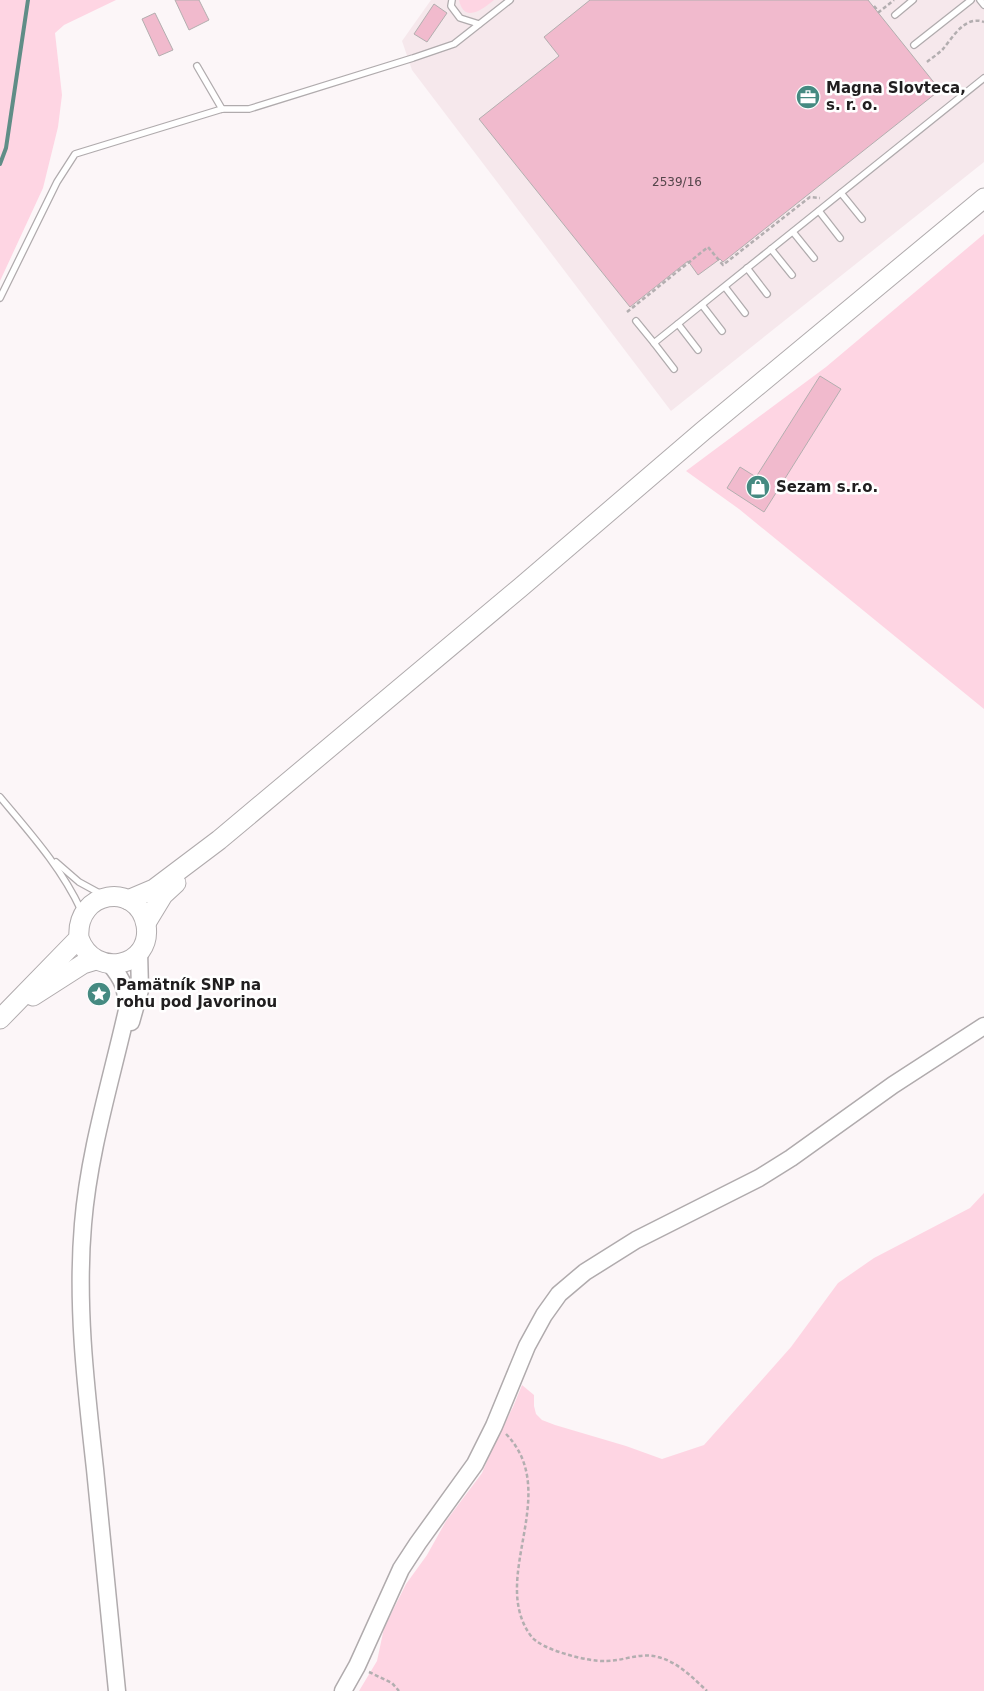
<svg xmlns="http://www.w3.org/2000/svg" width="984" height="1691" viewBox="0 0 984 1691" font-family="'DejaVu Sans',sans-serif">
<rect width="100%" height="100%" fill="#fcf6f8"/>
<polygon fill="#f6e8ec" points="431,0 984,0 984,162 671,411 412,70 402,41"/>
<g fill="#fed5e3">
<polygon points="0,0 116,0 64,25 55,33 62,95 58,127 43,188 0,281"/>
<path d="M459 0H494C483 9 464 24 459 0Z"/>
<polygon points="984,234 984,709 739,509 686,471 826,367"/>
<polygon points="984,1193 984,1691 359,1691 377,1661 384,1628 406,1584 427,1555 446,1521 482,1473 494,1444 513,1407 522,1385 534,1395 534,1406 536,1414 542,1420 555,1425 626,1446 662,1459 704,1445 791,1347 838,1283 874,1258 970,1208"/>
</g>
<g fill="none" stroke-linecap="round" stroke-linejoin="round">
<polyline stroke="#608d87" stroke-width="4" points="0,164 6,148 28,0"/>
</g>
<g fill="#f1bacd" stroke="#b3aeaf">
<polygon points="175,0 199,0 209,20 189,30"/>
<polygon points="590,0 868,0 940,90 723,262 720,259 698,275 688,261 630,307 479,119 559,56 544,37"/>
<polygon points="434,4 447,13 427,42 414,34"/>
<polygon points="155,13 173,50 159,56 142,19"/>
<polygon points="820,376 841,389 764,512 727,488 740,467 756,477"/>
</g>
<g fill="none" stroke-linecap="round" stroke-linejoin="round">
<g stroke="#b0abad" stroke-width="8">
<g id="lane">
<polyline points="452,0 451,6 460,18 479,24"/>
<polyline points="980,0 984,5"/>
<polyline points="895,15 913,0"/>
<polyline points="914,45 971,0"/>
<polyline points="197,66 222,109"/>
<polyline points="841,193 862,219"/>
<polyline points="819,211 840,238"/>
<polyline points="793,232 814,258"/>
<polyline points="771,249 792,275"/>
<polyline points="747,268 767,294"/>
<polyline points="725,287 745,313"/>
<polyline points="0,298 57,182 75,154 222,109 249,109 413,58 454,44 510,0"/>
<polyline points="702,305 722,331"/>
<polyline points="636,321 654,343"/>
<polyline points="678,324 698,350"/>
<polyline points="674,369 654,343 984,78"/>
<path d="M0 797C30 833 61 867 81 910"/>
<polyline points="56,862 79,882 101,894"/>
</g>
</g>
<g stroke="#b0abad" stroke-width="19">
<g id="secondary">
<path d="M110 964C124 981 126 988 127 1010 111 1081 89 1151 83 1224 76 1306 86 1388 95 1469 102 1543 109 1617 117 1691"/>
<polyline points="131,1022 140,990 139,951"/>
<polyline points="343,1691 357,1666 401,1569 418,1543 475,1464 494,1426 527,1346 544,1315 559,1294 585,1272 636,1240 759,1178 791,1158 893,1085 984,1026"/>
</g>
</g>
<g stroke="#b0abad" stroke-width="21">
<g id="primary">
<polyline points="128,900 154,889 219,840 521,587 703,431 984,198"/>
<polyline points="146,923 163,895 176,883"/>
<polyline points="33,996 83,964 96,960"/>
<path d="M0 1019 79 938C75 890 138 881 146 925 153 967 94 980 79 938"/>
</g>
</g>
<g stroke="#b3aeb0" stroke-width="2.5" stroke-dasharray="4 2.5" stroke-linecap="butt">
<polyline points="874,6 879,12 894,0"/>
<path d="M927 62C932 58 938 54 943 49 953 37 965 15 984 22"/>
<polyline points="627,312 708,247 723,265 810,197 820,198"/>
<path d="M506 1434C563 1493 488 1578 531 1636 541 1650 589 1662 606 1661 624 1661 640 1652 658 1657 678 1662 693 1678 707 1691"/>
<polyline points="369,1672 392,1683 399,1691"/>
</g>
<use href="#lane" stroke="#fff" stroke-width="5.5"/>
<use href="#secondary" stroke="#fff" stroke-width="16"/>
<use href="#primary" stroke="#fff" stroke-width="19"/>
</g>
<defs>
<g id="office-disc" transform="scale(1.25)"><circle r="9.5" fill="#458a81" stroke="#fff"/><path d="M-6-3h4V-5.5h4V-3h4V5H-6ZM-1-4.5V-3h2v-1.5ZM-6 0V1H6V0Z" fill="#fff"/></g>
<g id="shop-disc" transform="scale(1.25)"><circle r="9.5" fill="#458a81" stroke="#fff"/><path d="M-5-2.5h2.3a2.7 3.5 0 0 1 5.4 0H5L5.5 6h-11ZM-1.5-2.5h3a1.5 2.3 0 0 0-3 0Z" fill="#fff"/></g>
<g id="sight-disc" transform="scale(1.25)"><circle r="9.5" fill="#458a81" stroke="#fff"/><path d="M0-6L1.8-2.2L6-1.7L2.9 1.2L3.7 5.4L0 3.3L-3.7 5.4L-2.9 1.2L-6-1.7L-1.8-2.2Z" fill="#fff"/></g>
</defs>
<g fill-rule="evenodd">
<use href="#office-disc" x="808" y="97"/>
<use href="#shop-disc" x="758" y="487"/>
<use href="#sight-disc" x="99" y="994"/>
</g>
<g text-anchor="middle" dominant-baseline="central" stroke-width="5" stroke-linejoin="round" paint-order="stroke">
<g font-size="12" fill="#54454a">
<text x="677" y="182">2539/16</text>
</g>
<g font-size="15" font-weight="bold" fill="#201e1f" stroke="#fff" text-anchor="start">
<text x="826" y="88">Magna Slovteca,<tspan x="826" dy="17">s. r. o.</tspan></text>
<text x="776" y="487">Sezam s.r.o.</text>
<text x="116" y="985">Pamätník SNP na<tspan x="116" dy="17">rohu pod Javorinou</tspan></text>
</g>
</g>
</svg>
